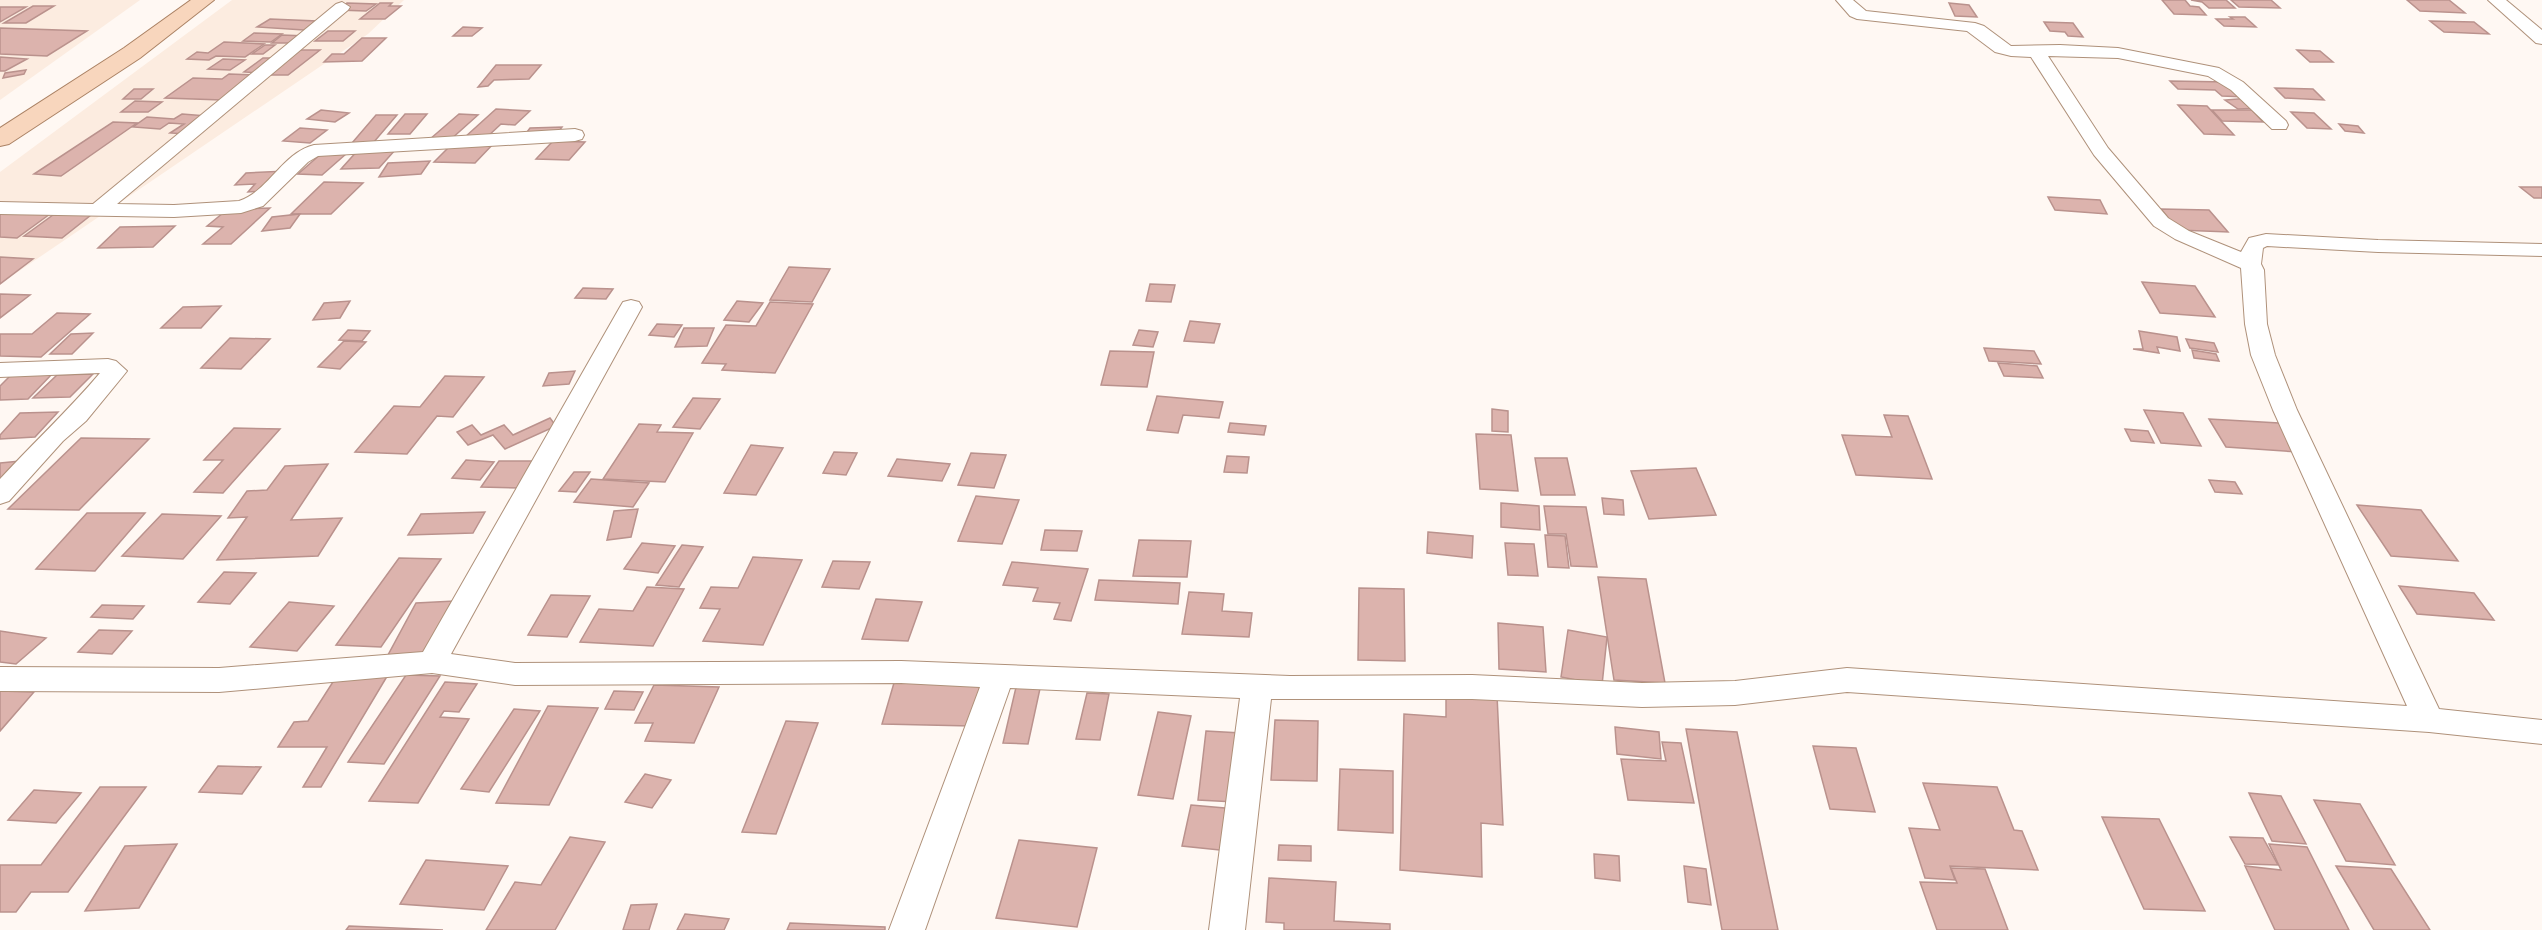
<svg xmlns="http://www.w3.org/2000/svg" width="2542" height="930" viewBox="0 0 2542 930" font-family="'Open Sans',sans-serif">
<rect width="100%" height="100%" fill="#fff8f3"/>
<g fill="#fcece0">
<polygon points="0,0 140,0 0,100"/>
<polygon points="232,0 404,0 368,34 0,284 0,172"/>
</g>
<g fill="#dcb3ad" stroke="#ba928d" stroke-width="1.5">
<polygon points="2162,0 2185,0 2190,6 2199,7 2206,15 2174,14"/>
<polygon points="2191,0 2226,0 2235,8 2209,8 2202,2"/>
<polygon points="2231,0 2271,0 2280,8 2239,7"/>
<polygon points="2407,0 2449,0 2465,13 2420,11"/>
<polygon points="347,3 376,4 366,11 338,10"/>
<polygon points="380,3 392,3 389,6 401,6 385,19 360,19"/>
<polygon points="1949,3 1969,5 1977,17 1955,16"/>
<polygon points="33,6 54,6 26,23 4,23"/>
<polygon points="0,7 26,7 0,22"/>
<polygon points="2230,17 2245,17 2256,27 2224,26 2216,19 2233,19"/>
<polygon points="270,19 316,21 304,30 257,27"/>
<polygon points="2430,21 2474,22 2489,34 2444,32"/>
<polygon points="2044,22 2073,23 2083,37 2068,36 2065,32 2050,31"/>
<polygon points="463,27 482,28 472,36 453,36"/>
<polygon points="0,28 87,31 47,56 0,54"/>
<polygon points="328,31 355,31 343,41 315,41"/>
<polygon points="254,33 282,34 271,42 243,41"/>
<polygon points="282,35 305,36 295,43 272,43"/>
<polygon points="362,38 386,38 362,61 324,62 332,54 344,54"/>
<polygon points="224,42 264,44 245,57 216,56 209,60 187,59 197,52 208,53"/>
<polygon points="265,45 275,45 263,54 252,54"/>
<polygon points="300,50 320,50 288,75 268,75"/>
<polygon points="2297,50 2320,51 2333,62 2310,62"/>
<polygon points="0,57 27,59 5,71 0,71"/>
<polygon points="263,58 279,58 260,73 244,72"/>
<polygon points="223,59 245,60 230,70 208,69"/>
<polygon points="496,65 541,65 529,79 494,80 488,86 478,87"/>
<polygon points="26,70 24,74 3,78 5,73"/>
<polygon points="229,74 255,75 222,100 165,98 193,78 222,79"/>
<polygon points="2170,81 2228,82 2244,97 2222,96 2215,90 2178,89"/>
<polygon points="2275,88 2313,89 2324,100 2285,98"/>
<polygon points="134,89 153,89 141,99 123,99"/>
<polygon points="2250,98 2263,108 2238,109 2225,100"/>
<polygon points="135,101 162,102 148,112 121,112"/>
<polygon points="2178,105 2207,106 2234,135 2204,134"/>
<polygon points="496,109 530,111 515,125 501,124 486,138 465,137"/>
<polygon points="321,110 349,113 335,122 307,119"/>
<polygon points="2212,110 2252,110 2263,122 2222,121"/>
<polygon points="2291,112 2314,113 2331,129 2307,128"/>
<polygon points="182,114 208,116 186,134 170,133 184,124 169,123 160,129 133,127 147,117 174,119"/>
<polygon points="405,114 427,114 410,134 388,134"/>
<polygon points="459,114 478,115 450,140 430,139"/>
<polygon points="376,115 397,115 373,143 352,143"/>
<polygon points="113,122 137,123 61,176 34,174"/>
<polygon points="2339,124 2358,126 2364,133 2345,131"/>
<polygon points="562,127 556,135 524,136 530,128"/>
<polygon points="300,128 327,130 310,143 283,141"/>
<polygon points="456,140 496,141 475,163 434,162"/>
<polygon points="553,141 585,142 569,160 536,159"/>
<polygon points="359,149 396,149 379,168 341,169"/>
<polygon points="322,153 346,154 322,175 298,174"/>
<polygon points="430,161 421,174 379,177 388,163"/>
<polygon points="286,171 268,191 248,192 255,184 235,185 246,173"/>
<polygon points="324,182 363,183 331,214 291,214"/>
<polygon points="2520,187 2542,187 2542,198 2534,198"/>
<polygon points="2048,197 2100,200 2107,214 2055,210"/>
<polygon points="270,208 231,244 203,244 223,227 207,226 228,209"/>
<polygon points="2161,209 2209,210 2228,232 2178,230"/>
<polygon points="0,212 50,214 17,238 0,237"/>
<polygon points="300,214 290,228 262,231 272,217"/>
<polygon points="53,215 91,215 62,238 24,236"/>
<polygon points="175,226 153,247 98,248 120,227"/>
<polygon points="0,257 33,259 0,284"/>
<polygon points="789,267 830,269 812,302 770,300"/>
<polygon points="2142,282 2195,286 2215,317 2160,313"/>
<polygon points="1150,284 1175,285 1171,302 1146,301"/>
<polygon points="583,288 613,289 606,299 575,298"/>
<polygon points="0,294 30,295 0,318"/>
<polygon points="350,301 340,318 313,320 324,303"/>
<polygon points="737,301 763,303 749,322 724,320"/>
<polygon points="770,302 813,304 775,373 722,370 726,364 702,363 726,325 756,326"/>
<polygon points="221,306 201,328 161,328 183,307"/>
<polygon points="57,313 90,314 41,357 0,356 0,334 32,334"/>
<polygon points="1190,321 1220,324 1214,343 1184,341"/>
<polygon points="657,324 682,325 674,337 649,335"/>
<polygon points="684,328 714,328 707,346 675,347"/>
<polygon points="348,330 370,331 362,341 339,340"/>
<polygon points="1139,330 1158,332 1153,347 1133,345"/>
<polygon points="2139,331 2177,337 2180,351 2157,347 2159,353 2133,349 2143,349"/>
<polygon points="93,333 72,354 50,354 71,334"/>
<polygon points="230,338 270,339 241,369 201,368"/>
<polygon points="2186,339 2214,343 2218,352 2190,348"/>
<polygon points="344,341 366,342 340,369 318,367"/>
<polygon points="1984,348 2034,351 2041,364 1989,361"/>
<polygon points="2192,350 2216,354 2219,361 2194,358"/>
<polygon points="1110,351 1154,352 1147,387 1101,385"/>
<polygon points="1998,363 2037,366 2043,378 2004,376"/>
<polygon points="575,371 569,384 543,386 549,373"/>
<polygon points="53,373 28,399 0,400 0,386 12,374"/>
<polygon points="93,374 70,397 33,398 57,375"/>
<polygon points="445,376 484,377 453,417 437,416 407,454 355,452 394,406 420,407"/>
<polygon points="1157,396 1223,402 1219,418 1183,415 1178,433 1147,430"/>
<polygon points="693,398 720,399 700,429 673,427"/>
<polygon points="1492,409 1508,411 1508,432 1492,431"/>
<polygon points="2144,410 2183,413 2201,446 2161,443"/>
<polygon points="58,412 35,437 0,439 0,435 20,413"/>
<polygon points="1884,415 1908,416 1932,479 1856,475 1842,435 1892,437"/>
<polygon points="550,418 556,426 505,449 493,435 468,445 457,432 472,425 481,435 504,425 513,435"/>
<polygon points="2209,419 2279,423 2298,452 2226,447"/>
<polygon points="1230,423 1266,426 1264,435 1228,432"/>
<polygon points="639,424 661,425 657,432 693,433 665,482 603,479"/>
<polygon points="234,428 280,429 223,493 194,492 223,460 204,460"/>
<polygon points="2125,429 2148,431 2154,443 2131,441"/>
<polygon points="1476,434 1511,435 1518,491 1480,489"/>
<polygon points="81,438 149,439 79,510 8,509"/>
<polygon points="751,445 783,448 756,495 724,493"/>
<polygon points="834,452 857,453 846,475 823,473"/>
<polygon points="971,453 1006,455 994,488 958,485"/>
<polygon points="1227,456 1249,457 1247,473 1224,472"/>
<polygon points="1535,458 1567,458 1575,495 1541,495"/>
<polygon points="897,459 950,464 942,481 888,476"/>
<polygon points="466,460 494,462 480,480 452,478"/>
<polygon points="21,461 0,485 0,463"/>
<polygon points="499,461 536,461 519,488 481,487"/>
<polygon points="328,464 291,520 342,518 318,556 217,560 247,517 228,518 247,491 267,490 285,466"/>
<polygon points="1696,468 1716,515 1649,519 1631,471"/>
<polygon points="574,472 590,472 576,492 559,491"/>
<polygon points="591,479 649,483 633,507 574,502"/>
<polygon points="2209,480 2235,482 2242,494 2215,492"/>
<polygon points="976,496 1019,500 1002,544 958,541"/>
<polygon points="1602,498 1623,500 1624,515 1604,514"/>
<polygon points="1501,503 1539,506 1540,530 1501,527"/>
<polygon points="2357,505 2421,510 2458,561 2391,556"/>
<polygon points="1544,506 1586,507 1597,567 1571,566 1566,534 1548,534"/>
<polygon points="638,509 631,537 607,540 614,511"/>
<polygon points="485,512 473,533 408,535 421,514"/>
<polygon points="87,513 145,513 95,571 36,569"/>
<polygon points="162,514 221,516 183,559 122,556"/>
<polygon points="1045,530 1082,531 1077,551 1041,550"/>
<polygon points="1428,532 1473,536 1472,558 1427,553"/>
<polygon points="1545,535 1565,536 1569,568 1548,567"/>
<polygon points="1139,540 1191,541 1187,577 1133,576"/>
<polygon points="642,543 675,546 658,573 624,569"/>
<polygon points="1505,543 1534,544 1538,576 1508,575"/>
<polygon points="682,545 703,547 679,587 656,585"/>
<polygon points="753,557 802,560 763,645 703,641 720,609 700,608 711,587 738,588"/>
<polygon points="399,558 441,559 381,647 336,645"/>
<polygon points="833,561 870,562 859,589 822,587"/>
<polygon points="1012,562 1088,569 1071,621 1054,619 1060,603 1033,601 1038,588 1003,585"/>
<polygon points="224,572 256,573 230,604 198,602"/>
<polygon points="1598,577 1646,579 1665,683 1614,680"/>
<polygon points="1099,580 1180,583 1178,604 1095,600"/>
<polygon points="2399,586 2474,593 2494,620 2417,614"/>
<polygon points="647,587 684,589 653,646 580,642 599,609 633,611"/>
<polygon points="1359,588 1404,589 1405,661 1358,660"/>
<polygon points="1189,592 1224,594 1222,611 1252,613 1249,637 1182,634"/>
<polygon points="551,595 590,596 567,637 528,635"/>
<polygon points="876,599 922,602 908,641 862,639"/>
<polygon points="454,601 428,653 388,655 416,603"/>
<polygon points="289,602 334,606 297,651 250,647"/>
<polygon points="102,605 144,606 133,619 91,617"/>
<polygon points="1498,623 1543,627 1546,672 1499,669"/>
<polygon points="99,630 132,631 112,654 78,652"/>
<polygon points="1568,630 1607,637 1602,685 1561,677"/>
<polygon points="0,631 46,638 16,664 0,662"/>
<polygon points="389,673 321,787 303,787 327,747 278,747 294,722 308,721 338,674"/>
<polygon points="406,675 440,676 384,764 348,762"/>
<polygon points="896,676 982,677 971,726 882,724"/>
<polygon points="445,682 477,684 459,712 444,711 440,717 469,719 418,803 369,801"/>
<polygon points="1017,683 1041,684 1028,744 1003,743"/>
<polygon points="654,685 719,687 694,743 645,741 653,723 635,723"/>
<polygon points="0,691 34,692 0,731"/>
<polygon points="614,691 643,692 634,710 605,709"/>
<polygon points="1446,691 1497,695 1503,825 1481,823 1482,877 1400,870 1404,714 1446,717"/>
<polygon points="1087,693 1109,694 1100,740 1076,739"/>
<polygon points="548,706 598,708 549,805 496,803"/>
<polygon points="514,709 540,711 489,792 461,789"/>
<polygon points="1158,712 1191,716 1173,799 1138,795"/>
<polygon points="1275,720 1318,721 1317,781 1271,780"/>
<polygon points="786,721 818,723 776,834 742,832"/>
<polygon points="1615,727 1659,732 1661,759 1617,754"/>
<polygon points="1686,729 1737,732 1778,930 1722,930"/>
<polygon points="1206,731 1241,733 1235,802 1198,800"/>
<polygon points="1662,742 1681,743 1694,803 1628,800 1621,759 1666,761"/>
<polygon points="1813,746 1856,748 1875,812 1830,809"/>
<polygon points="218,766 261,767 242,794 199,792"/>
<polygon points="1340,769 1393,771 1393,833 1338,830"/>
<polygon points="645,774 671,780 652,808 625,802"/>
<polygon points="1923,783 1997,787 2014,830 2022,831 2038,870 1950,866 1955,880 1925,878 1909,828 1940,830"/>
<polygon points="100,787 146,787 68,892 31,892 16,912 0,912 0,865 41,865"/>
<polygon points="34,790 81,793 56,823 8,820"/>
<polygon points="2249,793 2281,796 2306,844 2272,841"/>
<polygon points="2314,800 2360,804 2395,865 2346,861"/>
<polygon points="1191,805 1236,809 1229,851 1182,846"/>
<polygon points="2102,817 2159,819 2205,911 2144,909"/>
<polygon points="570,837 605,842 555,930 486,930 515,882 541,885"/>
<polygon points="2230,837 2263,838 2278,865 2245,864"/>
<polygon points="1019,840 1097,848 1077,927 996,918"/>
<polygon points="177,844 139,908 85,911 125,846"/>
<polygon points="2269,844 2307,847 2349,930 2275,930 2245,866 2281,870"/>
<polygon points="1279,845 1311,846 1311,861 1278,860"/>
<polygon points="1594,854 1619,856 1620,881 1595,878"/>
<polygon points="426,860 508,866 484,910 400,904"/>
<polygon points="1684,866 1706,869 1711,905 1688,902"/>
<polygon points="2336,866 2391,869 2430,930 2374,930"/>
<polygon points="1951,868 1985,869 2008,930 1937,930 1920,882 1957,883"/>
<polygon points="1269,878 1336,882 1334,921 1390,924 1390,930 1284,930 1284,923 1266,922"/>
<polygon points="657,904 649,930 623,930 631,905"/>
<polygon points="685,914 729,919 724,930 677,930"/>
<polygon points="790,923 885,927 885,930 787,930"/>
<polygon points="349,926 443,930 346,930"/>
</g>
<g fill="none" stroke-linecap="round" stroke-linejoin="round">
<g stroke="#af917a" stroke-width="2">
<g id="street">
<polygon points="1836,0 1853,0 1866,11 1975,23 1984,26 2011,46 2060,45 2118,48 2219,68 2243,82 2286,121 2288,125 2286,129 2272,129 2231,90 2208,76 2118,58 2048,56 2108,148 2168,218 2189,231 2241,252 2249,238 2266,234 2378,240 2542,244 2542,256 2378,252 2267,246 2263,248 2261,264 2264,270 2267,324 2275,355 2297,410 2439,709 2542,720 2542,744 2429,732 1847,692 1735,705 1642,707 1472,699 1271,699 1245,930 1209,930 1240,698 1010,688 925,930 889,930 980,687 901,683 515,685 432,673 219,692 0,691 0,667 219,668 423,652 620,307 623,302 631,300 639,302 642,307 451,654 515,663 901,661 1290,676 1472,675 1642,683 1735,681 1847,668 2407,706 2273,410 2251,355 2245,324 2241,268 2175,239 2154,226 2094,155 2031,57 2011,56 1995,52 1967,31 1857,19 1850,16"/>
<polygon points="2488,0 2506,0 2542,30 2542,44 2536,43"/>
<path d="M342 2 350 7 348 10 117 204 174 205 239 201C269 191 282 153 314 145L575 129 582 131 584 135 582 139 575 141 318 156 308 162 263 206 241 213 174 217 0 214V202L93 204 336 4Z"/>
<path d="M108 359 116 361 127 371 123 376 86 421 63 441 9 501 0 504V479C33 443 69 410 100 373L0 377V363Z"/>
</g>
</g>
<g stroke="#ab8264" stroke-width="2">
<polygon id="primary" points="191,0 214,0 140,58 9,144 0,146 0,128 124,48"/>
</g>
<use href="#street" fill="#fff" fill-rule="evenodd"/>
<use href="#primary" fill="#f8d6bd" fill-rule="evenodd"/>
</g>
</svg>
